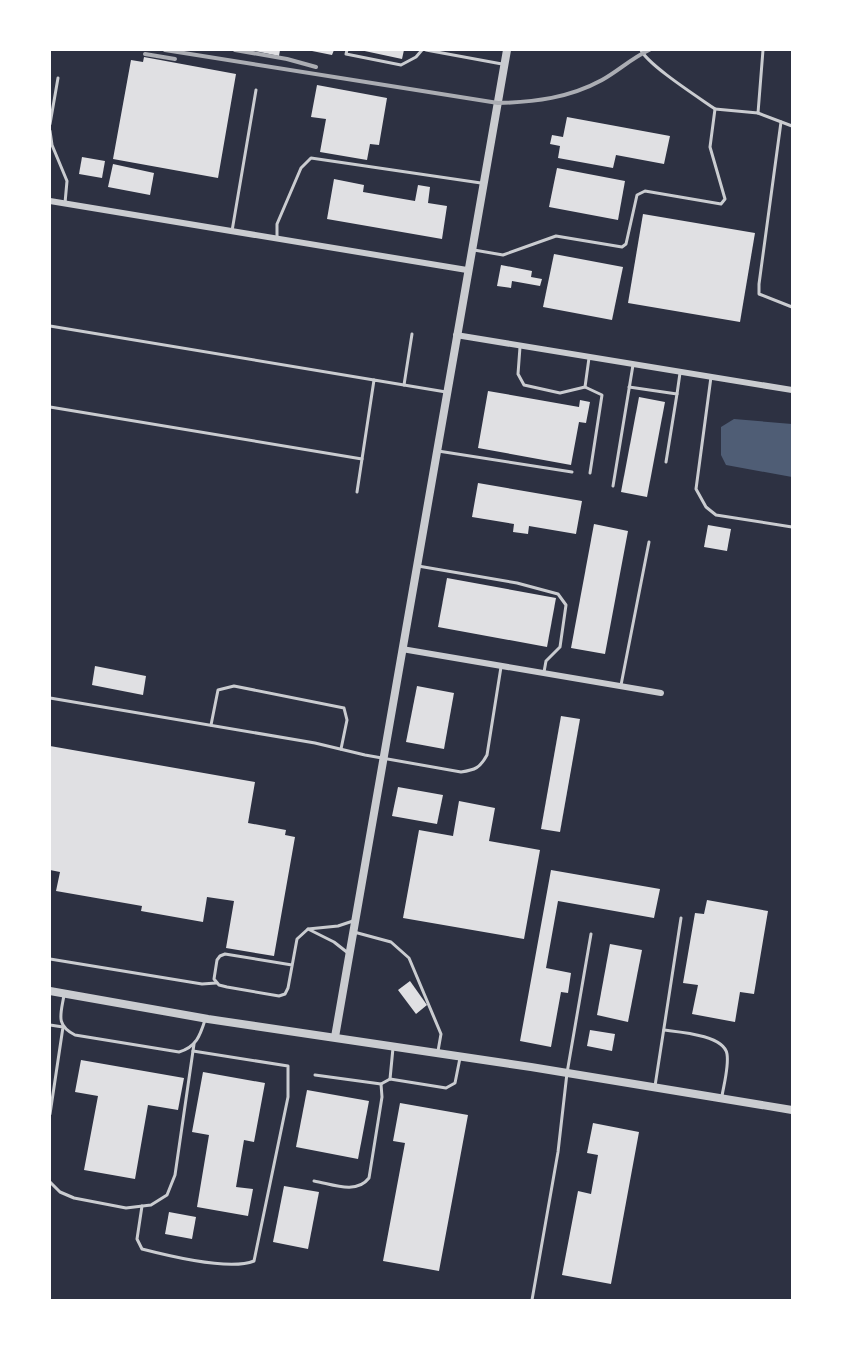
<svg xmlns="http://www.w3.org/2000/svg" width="842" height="1350" viewBox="0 0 842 1350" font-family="'Public Sans',sans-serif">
<rect width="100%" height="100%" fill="#2d3142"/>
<polygon fill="#4f5d75" points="734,419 792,424 792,477 726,465 721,455 721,427"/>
<g fill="#e0e0e3">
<polygon points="250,50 280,50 279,56"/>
<polygon points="307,50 334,50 332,55"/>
<polygon points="360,50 404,50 402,59"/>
<polygon points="144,57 236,74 218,178 113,159 131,60 143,62"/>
<polygon points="317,85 387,98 379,145 370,144 367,160 320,152 326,119 311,117"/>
<polygon points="567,117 670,136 664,164 616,155 613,168 558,158 560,146 550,144 552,135 563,137"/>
<polygon points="82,157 105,161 102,178 79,174"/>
<polygon points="113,164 154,173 150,195 108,187"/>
<polygon points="557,168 625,181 618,220 549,207"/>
<polygon points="334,179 364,185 363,192 415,201 418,185 430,187 428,203 447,206 442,239 327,219"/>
<polygon points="643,214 755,233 740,322 628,303"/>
<polygon points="554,254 623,267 612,320 543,307"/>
<polygon points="501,265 532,271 531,277 542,279 540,286 512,281 511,288 497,286"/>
<polygon points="488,391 579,407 580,400 590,402 586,423 579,422 571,465 478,448"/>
<polygon points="639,397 665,402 647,497 621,492"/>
<polygon points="478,483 582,501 576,534 529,526 528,534 513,532 514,524 472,517"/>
<polygon points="594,524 628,531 605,654 571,648"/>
<polygon points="708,525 731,529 727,551 704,547"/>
<polygon points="447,578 556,598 547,647 438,627"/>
<polygon points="95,666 146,676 143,695 92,685"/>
<polygon points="417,686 454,693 444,749 406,742"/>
<polygon points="561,716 580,719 560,832 541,829"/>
<polygon points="50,746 255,782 248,823 286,830 285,835 295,837 274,956 226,948 234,901 207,897 203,922 141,911 142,906 56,891 60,872 50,870"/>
<polygon points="398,787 443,795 437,824 392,816"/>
<polygon points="459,801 495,808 489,841 540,850 524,939 403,918 419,830 453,836"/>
<polygon points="551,870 660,889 654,918 558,901 546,968 571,973 568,993 561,992 551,1047 520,1041"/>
<polygon points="707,900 768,911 754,994 740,992 735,1022 692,1014 698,985 683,983 695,913 704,914"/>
<polygon points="610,944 642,950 628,1022 597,1015"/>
<polygon points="410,981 427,1005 416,1014 398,990"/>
<polygon points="590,1030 615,1034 612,1051 587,1046"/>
<polygon points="81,1060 184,1078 178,1110 148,1105 135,1179 84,1170 98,1096 75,1092"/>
<polygon points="203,1072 265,1083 254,1142 244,1140 236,1187 253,1189 248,1216 197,1207 209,1135 192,1132"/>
<polygon points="307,1090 369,1101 358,1159 296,1147"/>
<polygon points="400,1103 468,1115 439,1271 383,1261 405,1143 393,1141"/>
<polygon points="593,1123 639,1132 611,1284 562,1275 578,1191 591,1194 598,1155 587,1153"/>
<polygon points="284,1186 319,1192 308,1249 273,1242"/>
<polygon points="169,1212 196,1217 192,1239 165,1234"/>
</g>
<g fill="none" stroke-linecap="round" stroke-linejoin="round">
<g stroke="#caccd0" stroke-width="3">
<polyline points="347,50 346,54 401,65 416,57 422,50"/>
<polyline points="426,50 502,64"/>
<polyline points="715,109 758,113 763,50"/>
<polyline points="758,113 792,126"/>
<polyline points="781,122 759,284 759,294 792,307"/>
<polyline points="50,124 58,78"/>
<polyline points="50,131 52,145 67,181 65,203"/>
<polyline points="232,231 256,90"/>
<polyline points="277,237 277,224 301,168 311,158 481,183"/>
<path d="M474 250 503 255 556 236 622 247 626 244 637 195 645 191 721 204 725 199 710 147 715 109C698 97 648 65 641 50"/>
<polyline points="50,326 374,380"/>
<polyline points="520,347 518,374 524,385 560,393 585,387"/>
<polyline points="589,358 585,387 602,395 590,473"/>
<polyline points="711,377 696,489 706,507 716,515 792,527"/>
<polyline points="404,385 412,334"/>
<polyline points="629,387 677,394 680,373"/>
<polyline points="50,407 362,459"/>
<polyline points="438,451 572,472"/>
<polyline points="666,462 677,394"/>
<polyline points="613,486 633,365"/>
<polyline points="357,492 374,380 446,392"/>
<polyline points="418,566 517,583 558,594 566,605 560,647 546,661 544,672"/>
<polyline points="621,685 649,542"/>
<path d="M50 698 315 743 365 755 461 772C475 770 480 768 487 755L501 667"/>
<polyline points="211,725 218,690 234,686 344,708 347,720 341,749"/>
<polyline points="354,932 391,942 409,958 441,1034 438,1051"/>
<polyline points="348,953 334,942 308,929 338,926 353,921"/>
<polyline points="50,959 202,984 216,983"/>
<polyline points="292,965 225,954 220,956 217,960 214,979 219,985 227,987 279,996 285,994 288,988 297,939 308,929"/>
<path d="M64 995C61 1014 55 1025 75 1035L179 1052C196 1047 200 1036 205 1020"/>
<polyline points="50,1025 63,1027 50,1114"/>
<path d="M664 1030C679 1032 724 1035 727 1054 729 1066 724 1084 722 1096"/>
<polyline points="315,1075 381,1084 390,1079 446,1088 455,1083 460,1058"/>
<polyline points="390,1079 393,1048"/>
<polyline points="655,1086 681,918"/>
<path d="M314 1181C332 1184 356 1195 369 1178L382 1097 381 1084"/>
<polyline points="50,1182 60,1192 74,1198 126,1208 151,1205 167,1195 175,1175 194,1044"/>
<path d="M142 1206 137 1239 142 1249C169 1256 229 1271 254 1261L288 1097V1066L193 1051"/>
<polyline points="532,1300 558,1152 567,1073 591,934"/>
</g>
<g stroke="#caccd0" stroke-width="6">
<polyline points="50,201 467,270"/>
<polyline points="456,335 792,390"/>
<polyline points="402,649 661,693"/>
</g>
<g stroke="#caccd0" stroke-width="8">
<polyline points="50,991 208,1019 531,1067 792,1110"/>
<polyline points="335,1037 507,50"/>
</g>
<g stroke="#abadb3" stroke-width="4">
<path d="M165 50 498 103C535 102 569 98 602 80 618 71 632 58 649 50"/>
<polyline points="235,50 287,59 316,67"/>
<polyline points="145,54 175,59"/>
</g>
</g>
<rect width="842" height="1350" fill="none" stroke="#ffffff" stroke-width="102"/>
</svg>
